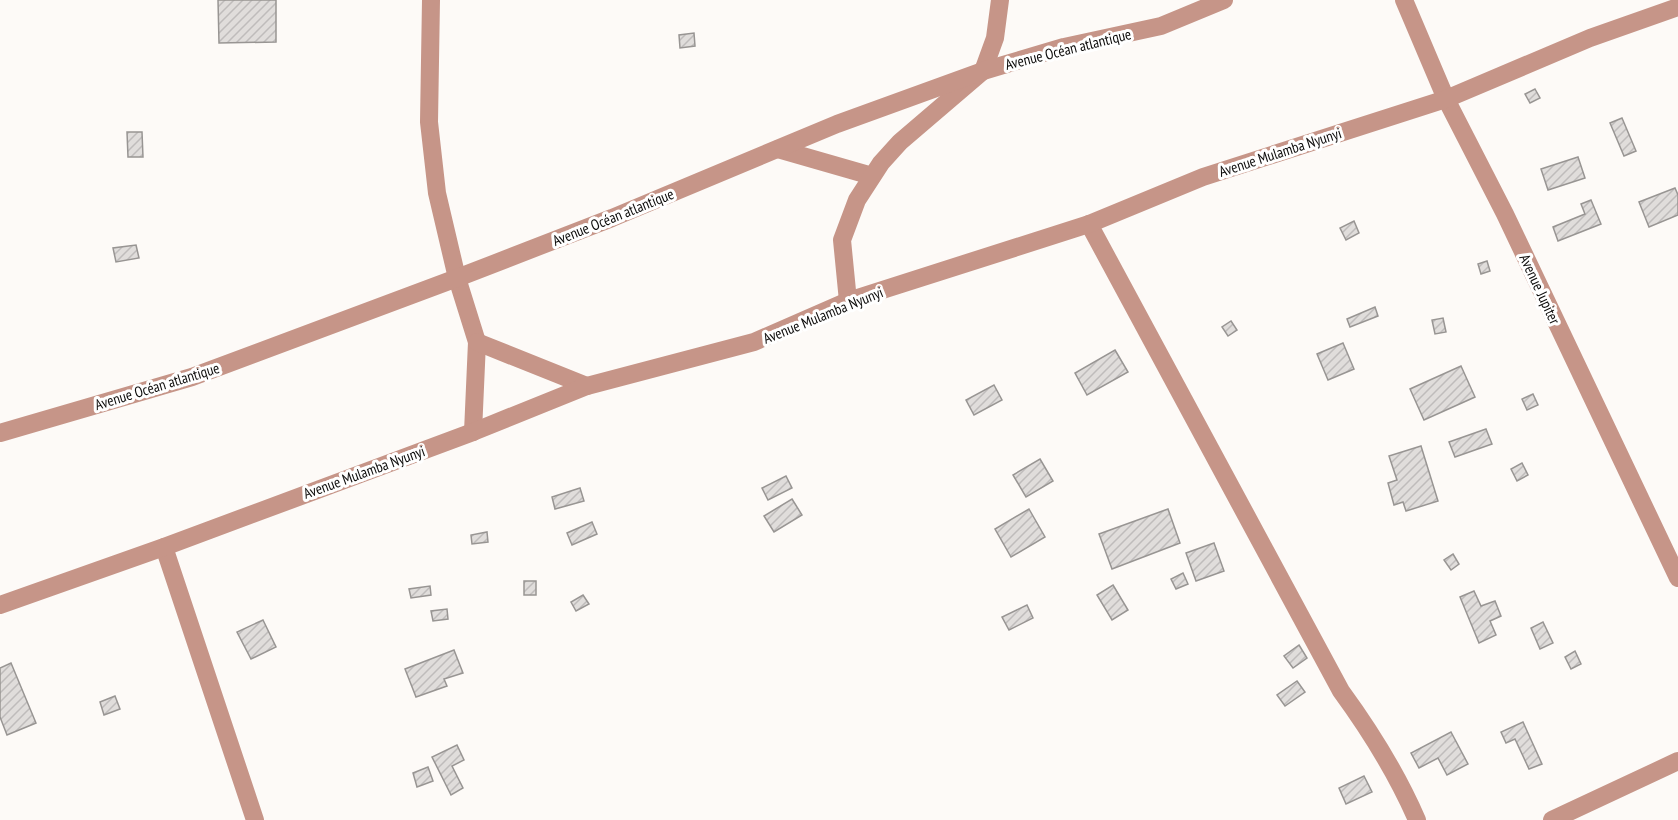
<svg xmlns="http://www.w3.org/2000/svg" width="1678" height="820" viewBox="0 0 1678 820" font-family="'PT Sans Narrow',sans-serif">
<defs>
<pattern id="building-hatch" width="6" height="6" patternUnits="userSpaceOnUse" patternTransform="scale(1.5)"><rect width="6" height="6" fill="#e0dddb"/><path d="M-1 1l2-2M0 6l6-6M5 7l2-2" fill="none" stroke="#bfbcbb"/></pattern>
</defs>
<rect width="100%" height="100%" fill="#fdfaf7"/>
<g fill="url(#building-hatch)" stroke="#989593" stroke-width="1.5">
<polygon points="218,0 276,0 276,42 219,43"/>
<polygon points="694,33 695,46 680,48 679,35"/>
<polygon points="1535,89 1540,98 1530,103 1525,94"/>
<polygon points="1622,118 1636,151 1624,156 1610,123"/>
<polygon points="127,132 142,132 143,157 128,157"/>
<polygon points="1578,157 1585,178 1548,190 1541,169"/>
<polygon points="1675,188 1678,195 1678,215 1649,227 1639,202"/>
<polygon points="1591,200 1601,224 1558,241 1553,227 1585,214 1581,204"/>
<polygon points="1354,221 1359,233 1346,240 1340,228"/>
<polygon points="136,245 139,258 116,262 113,248"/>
<polygon points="1487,261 1490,271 1481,274 1478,264"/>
<polygon points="1375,307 1378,316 1350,327 1347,319"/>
<polygon points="1443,318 1446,332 1435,334 1432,320"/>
<polygon points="1231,321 1237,330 1228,336 1222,327"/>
<polygon points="1343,343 1354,369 1328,380 1317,354"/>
<polygon points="1115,350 1128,372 1087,395 1075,373"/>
<polygon points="1461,366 1475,397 1424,420 1410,389"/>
<polygon points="994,385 1002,400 974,415 966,400"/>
<polygon points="1533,394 1538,405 1527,410 1522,399"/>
<polygon points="1486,429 1492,444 1455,457 1449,442"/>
<polygon points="1421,446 1438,501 1406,511 1403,502 1394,505 1388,483 1397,480 1389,456"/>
<polygon points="1040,459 1053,481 1026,497 1013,475"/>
<polygon points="1522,463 1528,475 1517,481 1511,469"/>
<polygon points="786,476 792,488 768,500 762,488"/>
<polygon points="580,488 584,501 555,509 552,497"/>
<polygon points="792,499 802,515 774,532 764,516"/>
<polygon points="1029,509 1045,537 1011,557 995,529"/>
<polygon points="1168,509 1180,543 1112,569 1099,534"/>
<polygon points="592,522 597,534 572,545 567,533"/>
<polygon points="487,532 488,542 472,544 471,535"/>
<polygon points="1214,543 1224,571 1196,581 1186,553"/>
<polygon points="1453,554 1459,564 1451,570 1444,560"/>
<polygon points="1183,573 1188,584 1176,589 1171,579"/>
<rect x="524" y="581" width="12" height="14"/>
<polygon points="1113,585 1128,610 1112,620 1097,595"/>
<polygon points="430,586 431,595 411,598 409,589"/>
<polygon points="1474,591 1481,606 1495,601 1501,616 1490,621 1496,635 1479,643 1460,597"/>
<polygon points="583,595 589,604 576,611 571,602"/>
<polygon points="1027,605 1033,618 1009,630 1002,617"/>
<polygon points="447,609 448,619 433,621 431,611"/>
<polygon points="263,620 276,647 251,659 237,632"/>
<polygon points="1543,622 1553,643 1540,649 1531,628"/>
<polygon points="1299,645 1307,658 1293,668 1284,656"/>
<polygon points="454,650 463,673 444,679 447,686 416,697 405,669"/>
<polygon points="1575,651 1581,664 1571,669 1565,657"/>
<polygon points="11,663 36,723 7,735 0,717 0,668"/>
<polygon points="1297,681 1305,692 1285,706 1277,695"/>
<polygon points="115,696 120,709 104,715 100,702"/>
<polygon points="1523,722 1542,764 1529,769 1515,739 1506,743 1501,732"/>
<polygon points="1451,732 1468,764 1447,775 1438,758 1419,768 1411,753"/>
<polygon points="457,745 464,760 452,766 463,788 451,795 432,757"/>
<polygon points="428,767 433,781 417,787 413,773"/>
<polygon points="1364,776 1372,792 1346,804 1339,788"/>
</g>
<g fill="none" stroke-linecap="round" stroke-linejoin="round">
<g stroke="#c69588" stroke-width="18">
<polyline points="431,0 429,122 437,193 457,278 477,342 473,432"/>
<polyline points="1404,0 1446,99 1505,214 1678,578"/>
<polyline points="778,149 872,176"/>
<path d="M1089 224 1341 691C1371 732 1397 774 1417 820"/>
<polyline points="848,301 842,240 857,200 881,163 900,142 983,71 995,38 1000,0"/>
<polyline points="477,342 587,386"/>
<polyline points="0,433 192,377 457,278 612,218 837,124 983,71 1064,47 1161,26 1224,0"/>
<polyline points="164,547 255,820"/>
<polyline points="0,605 164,547 473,432 587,386 754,342 848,301 1089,224 1203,177 1446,99 1590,38 1678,7"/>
<polyline points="1552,820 1678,761"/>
</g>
</g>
<g text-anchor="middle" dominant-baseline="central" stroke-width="6" stroke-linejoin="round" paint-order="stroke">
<g font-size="15" fill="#0c0b0a" stroke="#fff">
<text transform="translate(1068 49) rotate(-14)">Avenue Océan atlantique</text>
<text transform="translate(1280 152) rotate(-18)">Avenue Mulamba Nyunyi</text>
<text transform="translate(613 217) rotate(-22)">Avenue Océan atlantique</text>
<text transform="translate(1540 289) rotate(65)">Avenue Jupiter</text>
<text transform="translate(823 315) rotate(-22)">Avenue Mulamba Nyunyi</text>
<text transform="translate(157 386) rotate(-17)">Avenue Océan atlantique</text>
<text transform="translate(364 472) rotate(-20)">Avenue Mulamba Nyunyi</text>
</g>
</g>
</svg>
